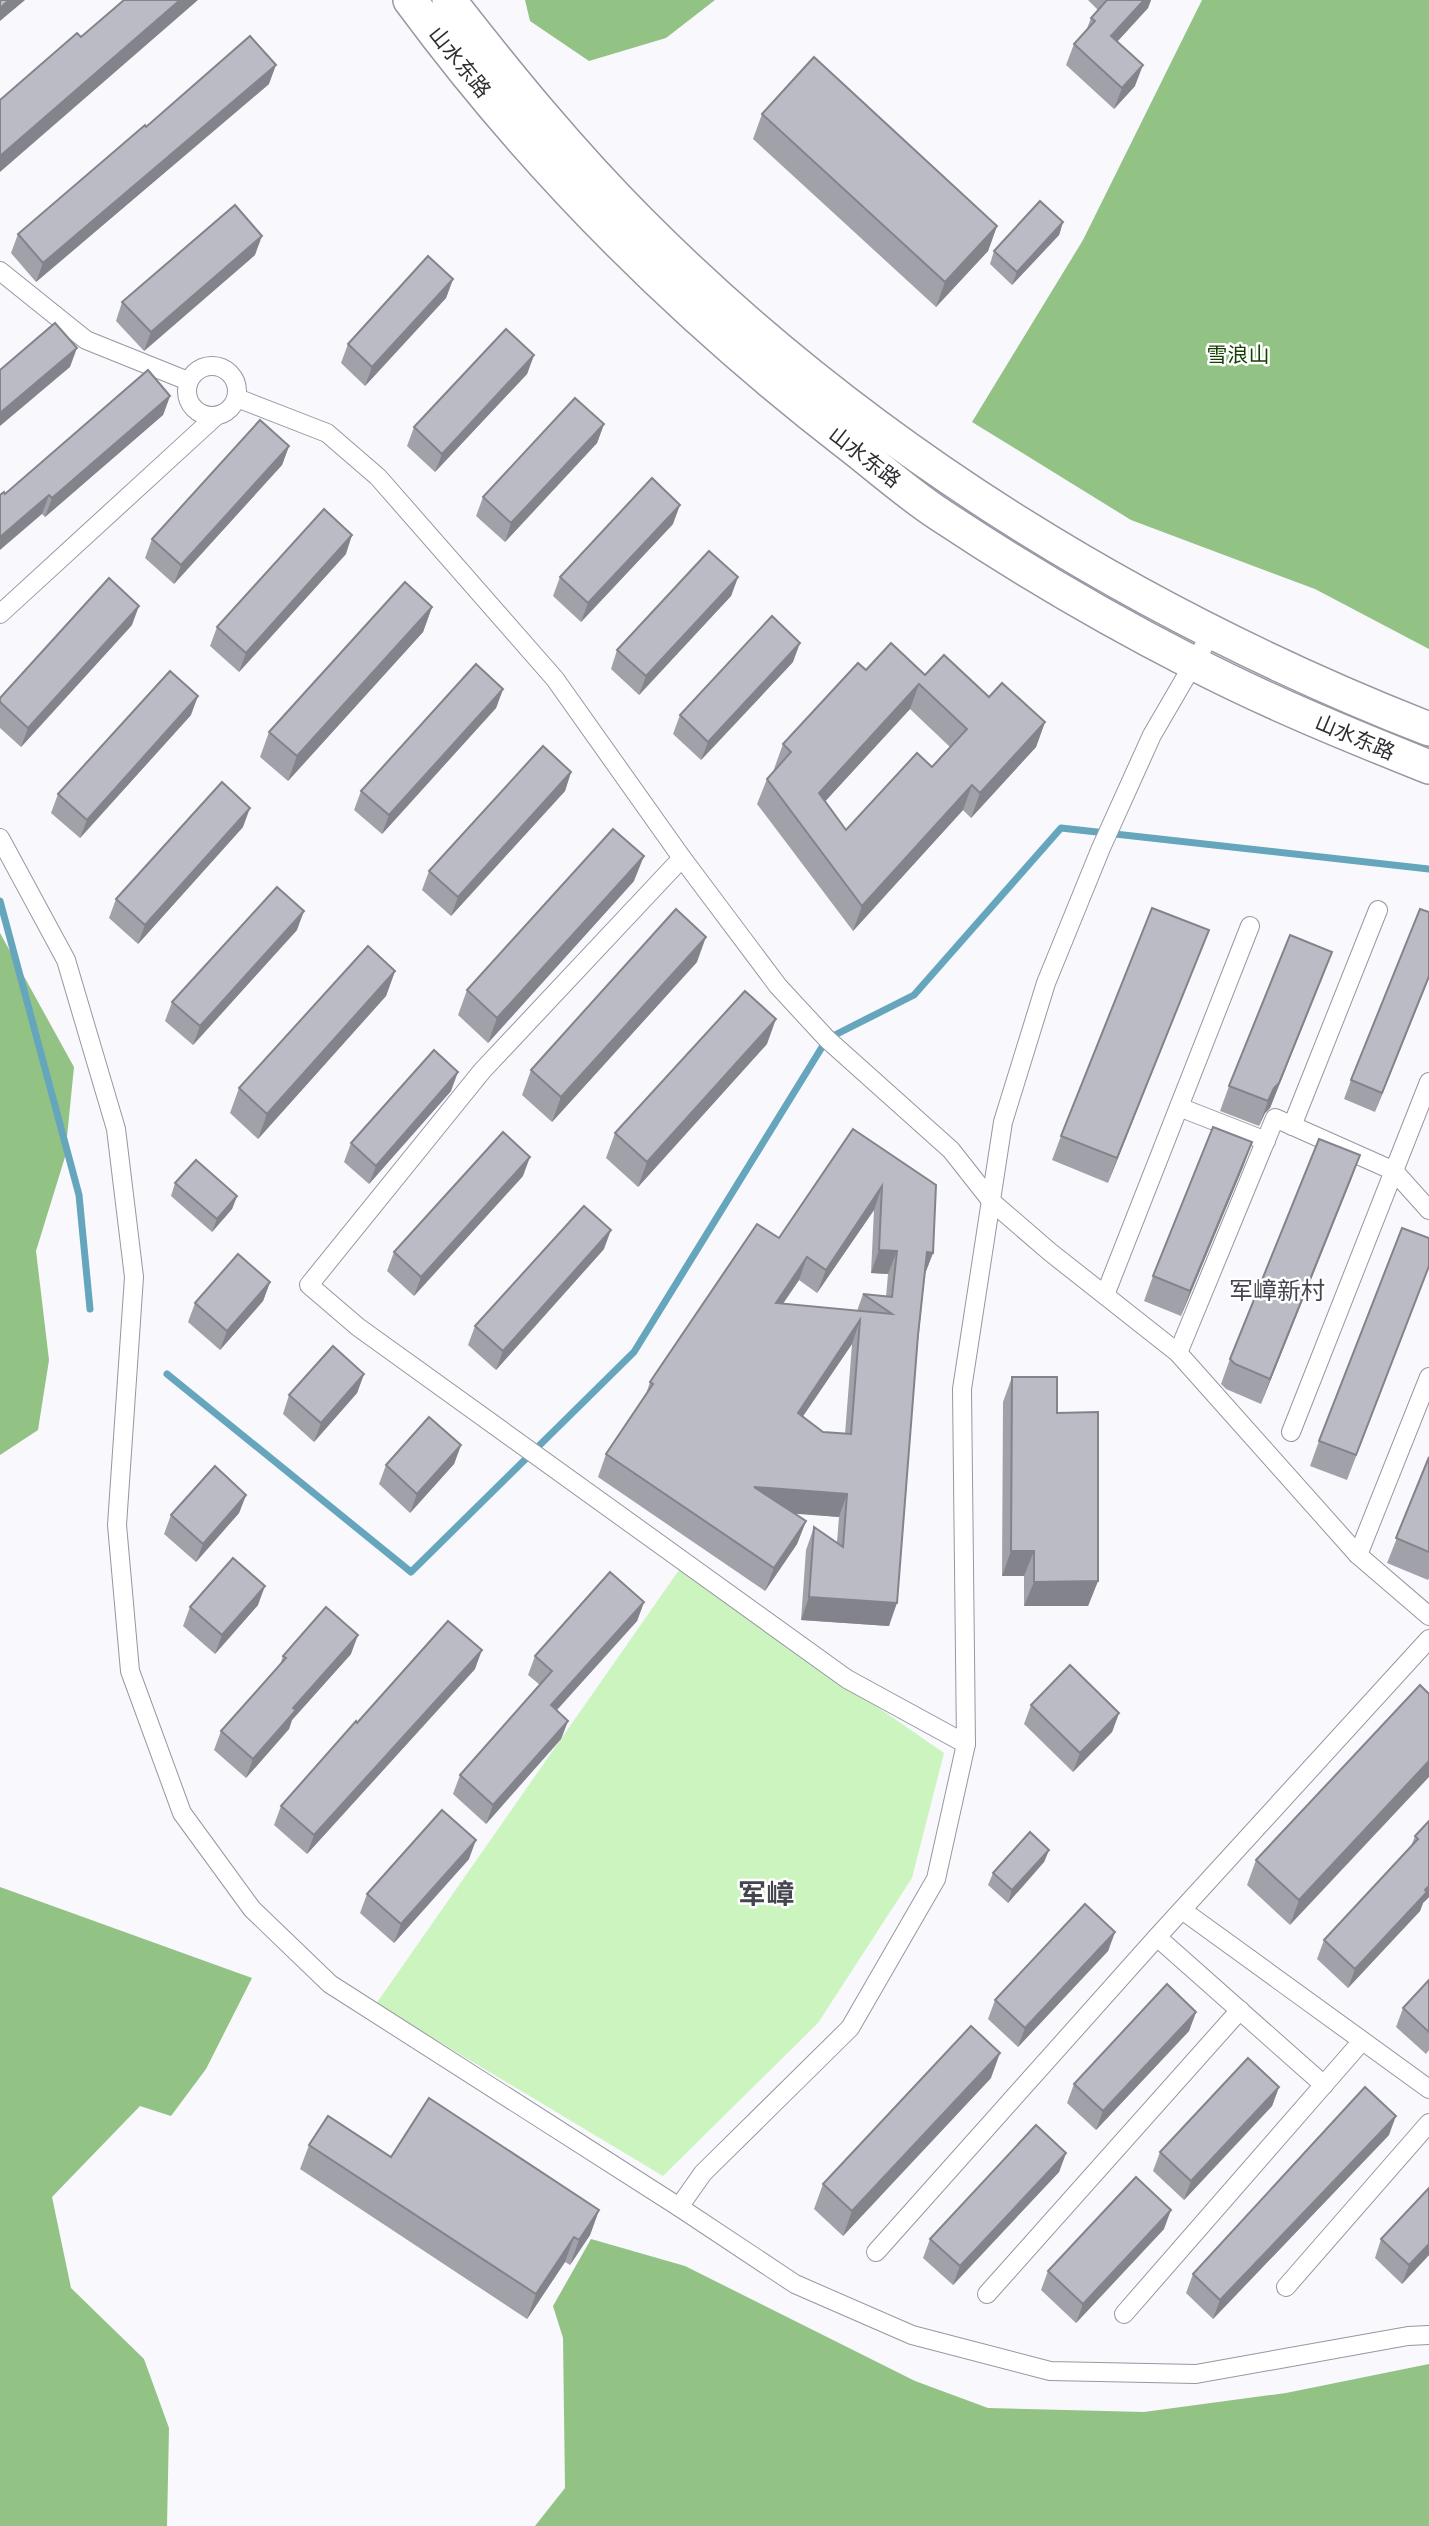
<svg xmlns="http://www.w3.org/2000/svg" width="1429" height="2526" viewBox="0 0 1429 2526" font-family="'Archivo Narrow','Noto Sans SC',sans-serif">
<rect width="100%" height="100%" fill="#f8f8fd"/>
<polygon fill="#cbf4bf" points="679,1570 944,1753 912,1878 818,2023 663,2176 376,2004"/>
<g fill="#93c285">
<polygon points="525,0 715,0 666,38 589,61 530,21"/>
<polygon points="1202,0 1429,0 1429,649 1315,589 1131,520 972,422 1083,240"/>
<polygon points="0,933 74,1067 65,1157 36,1251 49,1360 38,1430 0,1455"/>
<polygon points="0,1887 252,1978 206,2069 171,2116 140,2106 52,2197 71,2288 144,2359 169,2428 167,2526 0,2526"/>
<polygon points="591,2239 685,2266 915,2381 988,2408 1144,2412 1286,2393 1429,2364 1429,2526 535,2526 565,2488 563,2338 553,2306"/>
</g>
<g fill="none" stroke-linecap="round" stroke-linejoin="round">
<g stroke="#66a6bd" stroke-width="7">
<polyline points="0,901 79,1195 90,1309"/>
<polyline points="167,1374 411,1572 634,1352 827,1039 914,995 1061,828 1429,869"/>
</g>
<g stroke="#9697a2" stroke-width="20">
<g id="street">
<polyline points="0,271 86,340 188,381"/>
<circle cx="212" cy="391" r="25"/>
<polyline points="237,398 327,433 378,477 555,679 682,858 778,986 827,1039 951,1150 992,1202 1050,1252 1178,1353 1358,1555 1429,1616"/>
<polyline points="0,614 216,416"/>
<polyline points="0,838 66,960 116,1129 134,1277 117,1525 130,1671 182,1813 252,1909 330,1984 679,2207 795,2284 912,2335 1050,2371 1196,2374 1408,2336 1429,2335"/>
<polyline points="682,858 482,1071 309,1285 358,1327 847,1679 966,1744"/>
<polyline points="1179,1107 1266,1141"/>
<polyline points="1292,1126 1378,910"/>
<polyline points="1105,1295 1250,926"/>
<polyline points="1178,1353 1275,1118 1394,1171 1429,1210"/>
<polyline points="1291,1432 1429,1082"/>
<polyline points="1358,1555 1429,1377"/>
<polyline points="1182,1910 1429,2089"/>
<polyline points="1157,1937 1324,2085"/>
<polyline points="679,2207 703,2173 850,2028 936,1879 966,1744 962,1389 1003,1122 1046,983 1101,848 1152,735 1212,632"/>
<polyline points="876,2252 1157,1937 1429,1639"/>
<polyline points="1286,2287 1429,2123"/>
<polyline points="987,2294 1240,2010"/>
<polyline points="1124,2314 1362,2041"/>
</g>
</g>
<g stroke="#9697a2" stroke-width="36">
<g id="highway">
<path d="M410 0C533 167 683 316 847 443 877 466 907 493 939 514 1020 568 1105 618 1191 662 1268 702 1349 735 1429 767"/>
<path d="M449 0C509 77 571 153 640 222 863 446 1136 614 1429 729"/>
</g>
</g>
<use href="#street" stroke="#fff" stroke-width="18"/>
<use href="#highway" stroke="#fff" stroke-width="33"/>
</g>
<g fill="#a1a1aa" fill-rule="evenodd">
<polygon points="1088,0 1151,0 1148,8 1117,42 1135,86 1114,109 1066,65 1074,44 1086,31 1091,18 1098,10"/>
<polygon points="269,84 36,282 11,253 18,234 146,127"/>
<polygon points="762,114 997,226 988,251 936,307 753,139"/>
<polygon points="1063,222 1059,235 1012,285 990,264 994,251"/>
<polygon points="255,255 144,351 116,321 122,302"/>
<polygon points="453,279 446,298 365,386 341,363 348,344"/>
<polygon points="534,355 527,374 435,472 407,446 414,427"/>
<polygon points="170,396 163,415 45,517 42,514 5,494"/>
<polygon points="604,424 597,443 505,542 476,516 483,497"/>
<polygon points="289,446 282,465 174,584 145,558 152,539"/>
<polygon points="673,524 581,622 553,596 560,577"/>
<polygon points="346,554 239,672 210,646 217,627"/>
<polygon points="738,577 731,596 639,695 611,669 617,650"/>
<polygon points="432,607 423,632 288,781 260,757 269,732"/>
<polygon points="132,625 21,747 0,728 0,698"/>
<polygon points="793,662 701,760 673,734 680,715"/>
<path d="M866 670 925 675 989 697 1045 722 1036 747 971 818 963 810 853 931 757 804 767 779 775 769H774L783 744ZM910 709 950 747 932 767 846 830 825 801Z"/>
<polygon points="503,689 496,708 382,834 354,810 361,791"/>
<polygon points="191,715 80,838 51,813 58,794"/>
<polygon points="571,772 565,791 451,916 422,890 429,871"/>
<polygon points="243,827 138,944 109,918 116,899"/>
<polygon points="634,881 488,1043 458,1015 467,990"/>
<polygon points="297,930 193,1045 165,1021 172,1002"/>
<polygon points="1209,930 1108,1183 1052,1160 1061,1136"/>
<polygon points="697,962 552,1122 522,1095 531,1070"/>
<polygon points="395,971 386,996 258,1139 230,1113 239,1088"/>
<polygon points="1323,976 1270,1108 1265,1113 1259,1126 1220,1111 1229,1086"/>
<polygon points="1429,978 1375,1112 1344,1099 1351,1080"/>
<polygon points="767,1044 638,1187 606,1158 615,1133"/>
<polygon points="451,1091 369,1184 344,1162 351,1143"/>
<path d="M853 1129 933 1253 925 1274 889 1626 801 1620 806 1550 814 1527 837 1542 839 1517 794 1513 806 1521 797 1544 765 1591 598 1477 606 1454 645 1397 650 1382 779 1238ZM874 1210 871 1273 888 1274 886 1297 863 1294 857 1311 783 1304 799 1280 817 1293ZM852 1344 845 1434 823 1432 802 1417Z"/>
<polygon points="1252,1142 1243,1167 1181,1316 1144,1301 1153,1276"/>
<polygon points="1360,1155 1261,1404 1226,1389 1221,1384 1230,1359"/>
<polygon points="523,1176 414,1296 387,1271 394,1252"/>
<polygon points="175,1183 237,1196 232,1209 212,1232 171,1196"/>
<polygon points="604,1249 496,1370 468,1345 475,1326"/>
<polygon points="1429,1267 1347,1480 1310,1466 1319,1441"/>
<polygon points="270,1282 263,1301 220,1350 188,1322 195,1303"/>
<polygon points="364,1374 357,1393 314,1442 283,1414 289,1395"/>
<polygon points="1012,1377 1057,1413 1098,1581 1088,1606 1024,1606 1024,1576 1002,1576 1003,1402"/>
<polygon points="461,1445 454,1464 410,1513 379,1484 386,1465"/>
<polygon points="1429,1457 1429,1578 1428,1580 1387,1563"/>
<polygon points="246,1495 239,1513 196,1562 164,1534 171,1515"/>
<polygon points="644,1602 637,1621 557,1710 568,1721 561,1739 486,1824 453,1794 460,1775 540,1685 528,1675 535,1656"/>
<polygon points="258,1605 215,1654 183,1626 190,1607"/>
<polygon points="351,1654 292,1720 289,1729 246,1778 214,1750 221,1731 280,1665 283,1656"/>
<polygon points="475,1669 307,1854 274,1825 281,1806 357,1723"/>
<polygon points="1420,1685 1290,1925 1247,1885 1256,1860"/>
<polygon points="1031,1705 1119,1713 1112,1732 1073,1772 1024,1724"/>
<polygon points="1429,1821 1429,1897 1423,1903 1420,1911 1348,1988 1317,1959 1324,1940 1411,1846 1415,1836"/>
<polygon points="1049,1850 1044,1862 1008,1903 988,1885 993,1873"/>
<polygon points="469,1859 394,1943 360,1913 367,1894"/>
<polygon points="1115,1932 1108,1951 1018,2047 988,2019 995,2000"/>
<polygon points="1429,1980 1429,2050 1426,2054 1396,2027 1403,2008"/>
<polygon points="1196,2012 1189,2031 1096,2130 1067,2103 1074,2084"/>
<polygon points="991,2078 843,2236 814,2209 823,2184"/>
<polygon points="1279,2087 1272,2106 1184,2200 1153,2171 1160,2152"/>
<polygon points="1389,2135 1213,2319 1186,2293 1193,2274"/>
<polygon points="309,2145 391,2157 599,2210 590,2235 570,2265 565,2262 527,2319 300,2169"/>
<polygon points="1066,2153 1059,2172 953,2285 923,2258 930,2239"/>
<polygon points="1164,2229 1076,2323 1041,2290 1048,2271"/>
<polygon points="1381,2239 1429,2255 1402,2284 1375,2258"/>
</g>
<g fill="#83838b">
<polygon points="9,0 25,0 0,21 0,8"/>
<polygon points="180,0 198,0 0,172 0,156"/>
<polygon points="1144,0 1151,0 1148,8 1103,57 1111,36"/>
<polygon points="276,65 269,84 36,282 43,263"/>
<polygon points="1143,65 1135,86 1114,109 1122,88"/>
<polygon points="1063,222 1059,235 1012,285 1017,272"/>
<polygon points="997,226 988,251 936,307 945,282"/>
<polygon points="262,236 255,255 144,351 151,332"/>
<polygon points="453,279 446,298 365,386 372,367"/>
<polygon points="77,348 70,367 0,426 0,413"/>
<polygon points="534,355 527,374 435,472 442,454"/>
<polygon points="170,396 163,415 45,517 52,498"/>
<polygon points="604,424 597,443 505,542 511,523"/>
<polygon points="289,446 282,465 174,584 181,565"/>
<polygon points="49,495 42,514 0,550 0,537"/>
<polygon points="680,505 673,524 581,622 588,603"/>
<polygon points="352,535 346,554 239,672 246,653"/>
<polygon points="738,577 731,596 639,695 646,676"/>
<polygon points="139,606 132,625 21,747 28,728"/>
<polygon points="432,607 423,632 288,781 297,756"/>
<polygon points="800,643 793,662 701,760 708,742"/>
<polygon points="919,684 910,709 810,818 819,793"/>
<polygon points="503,689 496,708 382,834 389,815"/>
<polygon points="198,696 191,715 80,838 87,820"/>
<polygon points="1045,722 1036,747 971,818 980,793"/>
<polygon points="571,772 565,791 451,916 458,897"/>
<polygon points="972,785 963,810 853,931 862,906"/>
<polygon points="250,808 243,827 138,944 145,925"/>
<polygon points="644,856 634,881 488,1043 497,1018"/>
<polygon points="304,911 297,930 193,1045 200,1026"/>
<polygon points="1209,930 1199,955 1108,1183 1117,1158"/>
<polygon points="706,937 697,962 552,1122 561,1097"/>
<polygon points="1332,952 1270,1108 1265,1113 1259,1126 1268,1101"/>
<polygon points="395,971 386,996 258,1139 267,1114"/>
<polygon points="1429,976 1429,978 1375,1112 1382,1093"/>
<polygon points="776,1019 767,1044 638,1187 647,1162"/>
<polygon points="458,1072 451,1091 369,1184 376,1166"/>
<polygon points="1252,1142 1243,1167 1181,1316 1190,1291"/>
<polygon points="1360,1155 1351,1180 1261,1404 1270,1379"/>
<polygon points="530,1157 523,1176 414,1296 421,1277"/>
<polygon points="882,1186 874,1210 817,1293 826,1270"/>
<polygon points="237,1196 232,1209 212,1232 217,1219"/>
<polygon points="611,1230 604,1249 496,1370 503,1351"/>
<polygon points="879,1250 897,1251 888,1274 871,1273"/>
<polygon points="927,1252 933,1253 924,1276"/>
<polygon points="807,1257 799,1280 767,1326 776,1303"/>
<polygon points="270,1282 263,1301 220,1350 227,1331"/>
<polygon points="860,1320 852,1344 789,1437 798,1413"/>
<polygon points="364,1374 357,1393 314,1442 321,1423"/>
<polygon points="461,1445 454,1464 410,1513 417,1494"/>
<polygon points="754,1487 847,1494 839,1517 746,1510"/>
<polygon points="246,1495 239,1513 196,1562 203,1544"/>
<polygon points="806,1521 797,1544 765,1591 774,1568"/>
<polygon points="1011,1551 1034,1551 1024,1576 1002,1576"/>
<polygon points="1098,1581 1088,1606 1024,1606 1034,1582"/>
<polygon points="265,1586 258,1605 215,1654 222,1635"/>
<polygon points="809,1597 897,1603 889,1626 801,1620"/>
<polygon points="644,1602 637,1621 544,1724 551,1705"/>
<polygon points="358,1635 351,1654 292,1720 289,1729 246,1778 253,1759 293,1708"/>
<polygon points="482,1650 475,1669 307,1854 314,1835"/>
<polygon points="1119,1713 1112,1732 1073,1772 1080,1753"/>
<polygon points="568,1721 561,1739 486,1824 493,1805"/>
<polygon points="1429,1761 1429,1777 1290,1925 1299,1900"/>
<polygon points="476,1840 469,1859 394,1943 401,1924"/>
<polygon points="1049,1850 1044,1862 1008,1903 1012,1890"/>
<polygon points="1429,1886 1429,1897 1423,1903 1420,1911 1348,1988 1355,1969"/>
<polygon points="1115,1932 1108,1951 1018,2047 1025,2028"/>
<polygon points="1196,2012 1189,2031 1096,2130 1103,2111"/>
<polygon points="1000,2053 991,2078 843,2236 852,2211"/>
<polygon points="1279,2087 1272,2106 1184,2200 1191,2181"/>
<polygon points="1396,2116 1389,2135 1213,2319 1220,2300"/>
<polygon points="1066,2153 1059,2172 953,2285 960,2266"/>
<polygon points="599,2210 590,2235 570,2265 579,2240"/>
<polygon points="1171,2210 1164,2229 1076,2323 1083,2304"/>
<polygon points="574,2237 565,2262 527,2319 536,2294"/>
<polygon points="1429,2244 1429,2255 1402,2284 1409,2265"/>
</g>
<g fill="#bbbbc6" stroke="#83838b" stroke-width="2" fill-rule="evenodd">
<polygon points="0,0 9,0 0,8"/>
<polygon points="124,0 180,0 0,156 0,100 77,33 81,37"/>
<polygon points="1107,0 1144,0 1111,36 1143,65 1122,88 1074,44 1095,21 1091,18"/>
<polygon points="250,36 276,65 43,263 18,234 145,125 146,127"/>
<polygon points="814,57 997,226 945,282 762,114"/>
<polygon points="1040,201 1063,222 1017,272 994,251"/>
<polygon points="235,205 262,236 151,332 122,302"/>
<polygon points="428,256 453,279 372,367 348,344"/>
<polygon points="55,323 77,348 0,413 0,370"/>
<polygon points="506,329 534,355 442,454 414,427"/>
<polygon points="148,370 170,396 52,498 49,495 0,537 0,495 4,492 5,494"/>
<polygon points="575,398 604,424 511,523 483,497"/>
<polygon points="260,420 289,446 181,565 152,539"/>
<polygon points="652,478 680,505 588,603 560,577"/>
<polygon points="324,509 352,535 246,653 217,627"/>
<polygon points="709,551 738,577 646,676 617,650"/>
<polygon points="109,578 139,606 28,728 0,702 0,698"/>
<polygon points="405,582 432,607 297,756 269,732"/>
<polygon points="772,616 800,643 708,742 680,715"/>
<path d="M891 643 925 675 944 655 989 697 1002 683 1045 722 980 793 972 785 862 906 767 779 791 752 783 744 858 663 866 670ZM919 684 967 729 932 767 917 753 846 830 819 793Z"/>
<polygon points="476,664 503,689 389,815 361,791"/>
<polygon points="170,671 198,696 87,820 58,794"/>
<polygon points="543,746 571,772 458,897 429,871"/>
<polygon points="222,782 250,808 145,925 116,899"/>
<polygon points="613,829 644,856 497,1018 467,990"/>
<polygon points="277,887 304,911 200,1026 172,1002"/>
<polygon points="1152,908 1209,930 1117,1158 1061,1136"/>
<polygon points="676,909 706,937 561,1097 531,1070"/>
<polygon points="1420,909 1429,912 1429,976 1382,1093 1351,1080"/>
<polygon points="1290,935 1332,952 1279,1083 1274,1088 1268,1101 1229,1086"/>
<polygon points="368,946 395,971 267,1114 239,1088"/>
<polygon points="745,991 776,1019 647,1162 615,1133"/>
<polygon points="434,1050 458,1072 376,1166 351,1143"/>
<polygon points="1213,1127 1252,1142 1190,1291 1153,1276"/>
<path d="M853 1129 936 1185 933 1253 927 1252 918 1335 897 1603 809 1597 814 1527 843 1547 847 1494 754 1487 806 1521 774 1568 606 1454 653 1384 650 1382 757 1224 779 1238ZM882 1186 879 1250 897 1251 892 1297 863 1294 892 1314 776 1303 807 1257 826 1270ZM860 1320 851 1434 823 1432 798 1413Z"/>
<polygon points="503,1132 530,1157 421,1277 394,1252"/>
<polygon points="1319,1139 1360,1155 1270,1379 1235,1364 1230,1359"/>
<polygon points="196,1160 237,1196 217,1219 175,1183"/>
<polygon points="584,1206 611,1230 503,1351 475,1326"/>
<polygon points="1402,1228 1429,1238 1429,1266 1356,1455 1319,1441"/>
<polygon points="238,1254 270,1282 227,1331 195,1303"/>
<polygon points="333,1346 364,1374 321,1423 289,1395"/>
<polygon points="1012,1377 1057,1377 1057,1413 1098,1412 1098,1581 1034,1582 1034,1551 1011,1551"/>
<polygon points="429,1417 461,1445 417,1494 386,1465"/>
<polygon points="1429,1457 1429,1552 1396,1538"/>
<polygon points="215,1466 246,1495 203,1544 171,1515"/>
<polygon points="233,1558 265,1586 222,1635 190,1607"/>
<polygon points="610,1572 644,1602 551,1705 568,1721 493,1805 460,1775 552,1671 535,1656"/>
<polygon points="326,1607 358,1635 293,1708 296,1710 253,1759 221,1731 286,1658 283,1656"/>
<polygon points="448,1621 482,1650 314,1835 281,1806 356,1721 357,1723"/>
<polygon points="1070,1665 1119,1713 1080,1753 1031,1705"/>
<polygon points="1420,1685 1429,1694 1429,1761 1299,1900 1256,1860"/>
<polygon points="442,1810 476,1840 401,1924 367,1894"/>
<polygon points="1429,1821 1429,1886 1425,1890 1427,1892 1355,1969 1324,1940 1418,1839 1415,1836"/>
<polygon points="1030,1832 1049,1850 1012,1890 993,1873"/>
<polygon points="1085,1904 1115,1932 1025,2028 995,2000"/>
<polygon points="1429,1980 1429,2032 1403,2008"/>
<polygon points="1167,1984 1196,2012 1103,2111 1074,2084"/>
<polygon points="971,2026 1000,2053 852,2211 823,2184"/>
<polygon points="1248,2058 1279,2087 1191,2181 1160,2152"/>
<polygon points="1365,2087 1396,2116 1220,2300 1193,2274"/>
<polygon points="429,2098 599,2210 579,2240 574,2237 536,2294 309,2145 328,2116 391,2157"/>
<polygon points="1036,2125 1066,2153 960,2266 930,2239"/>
<polygon points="1136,2177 1171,2210 1083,2304 1048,2271"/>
<polygon points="1429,2188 1429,2244 1409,2265 1381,2239"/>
</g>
<g text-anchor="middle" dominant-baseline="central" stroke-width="5" stroke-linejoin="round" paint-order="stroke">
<g font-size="21" fill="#2e2e32" stroke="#fff">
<text transform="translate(460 62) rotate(51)">山水东路</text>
<text transform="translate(865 457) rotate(38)">山水东路</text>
<text transform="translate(1355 737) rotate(23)">山水东路</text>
</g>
<g font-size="21" fill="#144001" stroke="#fff">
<text x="1238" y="354">雪浪山</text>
</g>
<g font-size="24" fill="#45454f" stroke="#fff">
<text x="1277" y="1290">军嶂新村</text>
</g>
<g font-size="28" font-weight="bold" fill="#45454f" stroke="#fff">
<text x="766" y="1894">军嶂</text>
</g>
</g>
</svg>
